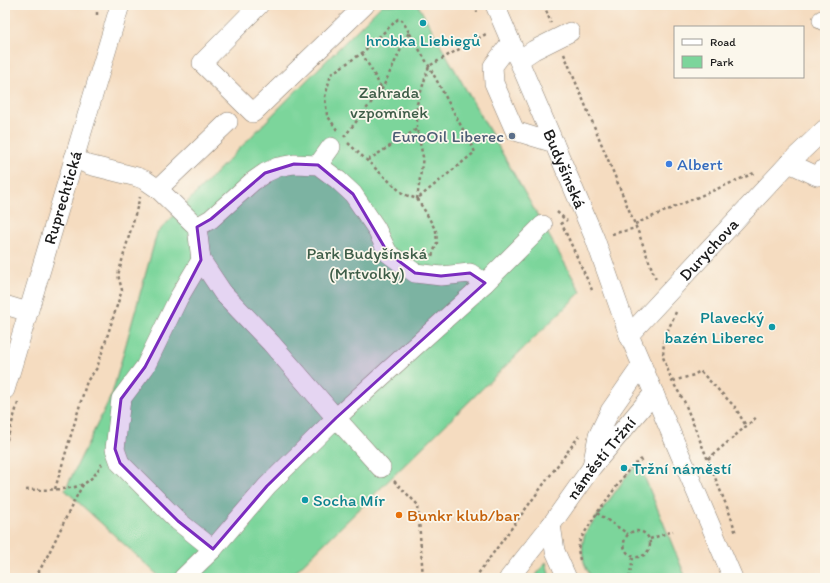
<svg xmlns="http://www.w3.org/2000/svg" width="830" height="583" viewBox="0 0 830 583" font-family="Itim,sans-serif">
<rect width="100%" height="100%" fill="#fbf7ec"/>
<filter id="ink" filterUnits="userSpaceOnUse"><feTurbulence type="fractalNoise" baseFrequency=".025" numOctaves="2"/><feDisplacementMap in="SourceGraphic" scale="8" xChannelSelector="R" yChannelSelector="G"/><feConvolveMatrix kernelMatrix="1 2 1 2 8 2 1 2 1" color-interpolation-filters="sRGB"/></filter>
<filter id="wash" filterUnits="userSpaceOnUse"><feTurbulence type="fractalNoise" baseFrequency=".012" numOctaves="4" result="noise"/><feDisplacementMap in="SourceGraphic" scale="16" xChannelSelector="R" yChannelSelector="G"/><feGaussianBlur stdDeviation="0.9" result="paint"/><feColorMatrix in="noise" values="0 0 0 0 0 0 0 0 0 0 0 0 0 0 0 0 0 1.4 0 .05"/><feComposite in="paint" operator="in"/></filter>
<g filter="url(#wash)">
<rect width="100%" height="100%" fill="#f5dcc0"/>
<g fill="#7cd59b" stroke="#4c785c">
<polygon points="382,5 418,5 581,292 289,578 161,578 65,490 112,394 157,233 292,95"/>
<path d="M638 467 642 471 686 578H592C582 564 580 550 585 533L632 469Z"/>
<polygon points="546,562 550,578 534,578"/>
</g>
</g>
<g filter="url(#ink)">
<g fill="none" stroke-linecap="round" stroke-linejoin="round">
<g stroke="#887c6e" stroke-width="20">
<g id="minor">
<polyline points="259,5 202,63 253,113 365,5"/>
<path id="s1" d="M495 5 595 239 629 335 733 578"/>
<polyline points="822,20 825,21"/>
<polyline points="511,42 493,66 494,83 515,131 554,143"/>
<polyline points="519,60 534,50 570,32"/>
<polyline points="74,158 89,165 137,177 145,180 158,189 197,227 201,260 223,293 271,343 336,418 381,468"/>
<polyline points="789,163 817,176 825,168"/>
<polyline points="318,165 331,147"/>
<polyline points="158,189 228,122"/>
<polyline points="197,227 211,219 252,182 265,173 278,167 294,164 318,165 338,180 353,194 376,228 388,253 415,273 441,276 470,273 485,283"/>
<polyline points="201,260 178,299 145,367 121,399 115,449 120,463 178,521 213,549"/>
<polyline points="5,305 28,312"/>
<path id="s2" d="M629 335 789 163 825 129"/>
<path id="s3" d="M5 390 120 5"/>
<polyline points="592,466 598,436 610,411 642,365"/>
<polyline points="551,525 555,551 567,578"/>
<polyline points="183,578 213,549 267,486 336,418 485,283 543,225"/>
<path id="s4" d="M509 578 551 525 592 467 654 393"/>
</g>
</g>
<g stroke="#887c6e" stroke-width="2.5" stroke-dasharray="3 3" stroke-linecap="butt">
<polyline points="474,5 477,12"/>
<polyline points="544,5 551,23"/>
<polyline points="97,15 97,6"/>
<polyline points="362,53 382,89"/>
<polyline points="564,54 639,234 656,280"/>
<polyline points="337,130 327,115 325,97 331,74 362,53 398,19 402,20 409,32"/>
<polyline points="344,137 382,89 409,32 429,66 475,152 417,199"/>
<polyline points="348,143 403,194 417,199 425,211 436,231 437,243 432,256"/>
<polyline points="368,160 417,129"/>
<polyline points="417,199 423,157 417,129 417,104 429,66 486,34"/>
<polyline points="557,212 567,221"/>
<polyline points="561,222 592,290"/>
<polyline points="635,224 754,173"/>
<polyline points="612,234 636,228"/>
<polyline points="676,312 664,339 663,357 672,381 684,401 731,517 736,534"/>
<polyline points="673,381 694,375 700,371 735,407 746,426"/>
<polyline points="5,446 18,403"/>
<polyline points="708,459 758,416"/>
<polyline points="394,481 418,505 423,578"/>
<polyline points="55,489 87,381 97,368 122,290 118,275 140,197"/>
<path d="M26 490C42 489 75 492 88 481 94 477 98 470 102 464"/>
<polyline points="597,513 628,534"/>
<circle cx="637" cy="544" r="13"/>
<polyline points="650,539 673,531"/>
<polyline points="580,560 578,549 580,540 597,513 630,468 642,459"/>
<path d="M35 578C54 547 66 514 84 483"/>
<polyline points="475,578 579,436"/>
<polyline points="629,578 633,558"/>
</g>
<use href="#minor" stroke="#fff" stroke-width="19"/>
</g>
</g>
<path fill="#7b2cbf" fill-opacity="0.2" stroke="#7b2cbf" stroke-width="3" stroke-linejoin="round" d="M294 164 318 165 353 194 388 253 415 273 441 276 470 273 485 283 336 418 267 486 213 549 178 521 120 463 115 449 121 399 145 367 201 260 197 227 211 219 265 173Z"/>
<g fill="#0f9aa8" stroke="#fbf7ec" stroke-width="1.5">
<circle cx="423" cy="23" r="4"/>
<circle cx="772" cy="327" r="4"/>
<circle cx="624" cy="468" r="4"/>
<circle cx="305" cy="500" r="4"/>
</g>
<circle fill="#5c6f8a" stroke="#fbf7ec" stroke-width="1.5" cx="512" cy="136" r="4"/>
<circle fill="#3f7fe0" stroke="#fbf7ec" stroke-width="1.5" cx="669" cy="164" r="4"/>
<circle fill="#e8710a" stroke="#fbf7ec" stroke-width="1.5" cx="399" cy="515" r="4"/>
<g text-anchor="middle" dominant-baseline="central" stroke-width="3.5" stroke-linejoin="round" paint-order="stroke">
<g font-size="17" fill="#0d838f" stroke="#fbf7ec" text-anchor="start">
<text x="423" y="40" text-anchor="middle">hrobka Liebiegů</text>
<text x="764" y="317" text-anchor="end">Plavecký<tspan x="764" dy="20">bazén Liberec</tspan></text>
<text x="632" y="468">Tržní náměstí</text>
<text x="313" y="500">Socha Mír</text>
</g>
<g font-size="17" fill="#3e5d48" stroke="#fbf7ec">
<text x="389" y="92">Zahrada<tspan x="389" dy="20">vzpomínek</tspan></text>
<text x="367" y="253">Park Budyšínská<tspan x="367" dy="20">(Mrtvolky)</tspan></text>
</g>
<g font-size="17" fill="#4e5e75" stroke="#fbf7ec" text-anchor="end">
<text x="504" y="136">EuroOil Liberec</text>
</g>
<g font-size="17" fill="#366cbe" stroke="#fbf7ec" text-anchor="start">
<text x="677" y="164">Albert</text>
</g>
<g font-size="17" fill="#1c1c1c" stroke="#fbf7ec">
<text stroke="none"><textPath href="#s1" startOffset="178">Budyšínská</textPath></text>
<text stroke="none"><textPath href="#s3" startOffset="201">Ruprechtická</textPath></text>
<text stroke="none"><textPath href="#s2" startOffset="117">Durychova</textPath></text>
<text stroke="none"><textPath href="#s4" startOffset="151">náměstí Tržní</textPath></text>
</g>
<g font-size="17" fill="#c56008" stroke="#fbf7ec" text-anchor="start">
<text x="407" y="515">Bunkr klub/bar</text>
</g>
</g>
<rect width="830" height="583" fill="none" stroke="#fbf7ec" stroke-width="20"/>
<rect x="674" y="26" width="130" height="52" fill="#fbf7ec" stroke="#a29f99"/>
<rect x="682" y="39" width="20" height="6" fill="#ffffff" stroke="#a29f99"/>
<text x="710" y="46" font-size="12" fill="#1c1c1c">Road</text>
<rect x="682" y="56" width="20" height="12" fill="#7cd59b" stroke="#a29f99"/>
<text x="710" y="66" font-size="12" fill="#1c1c1c">Park</text>
</svg>
